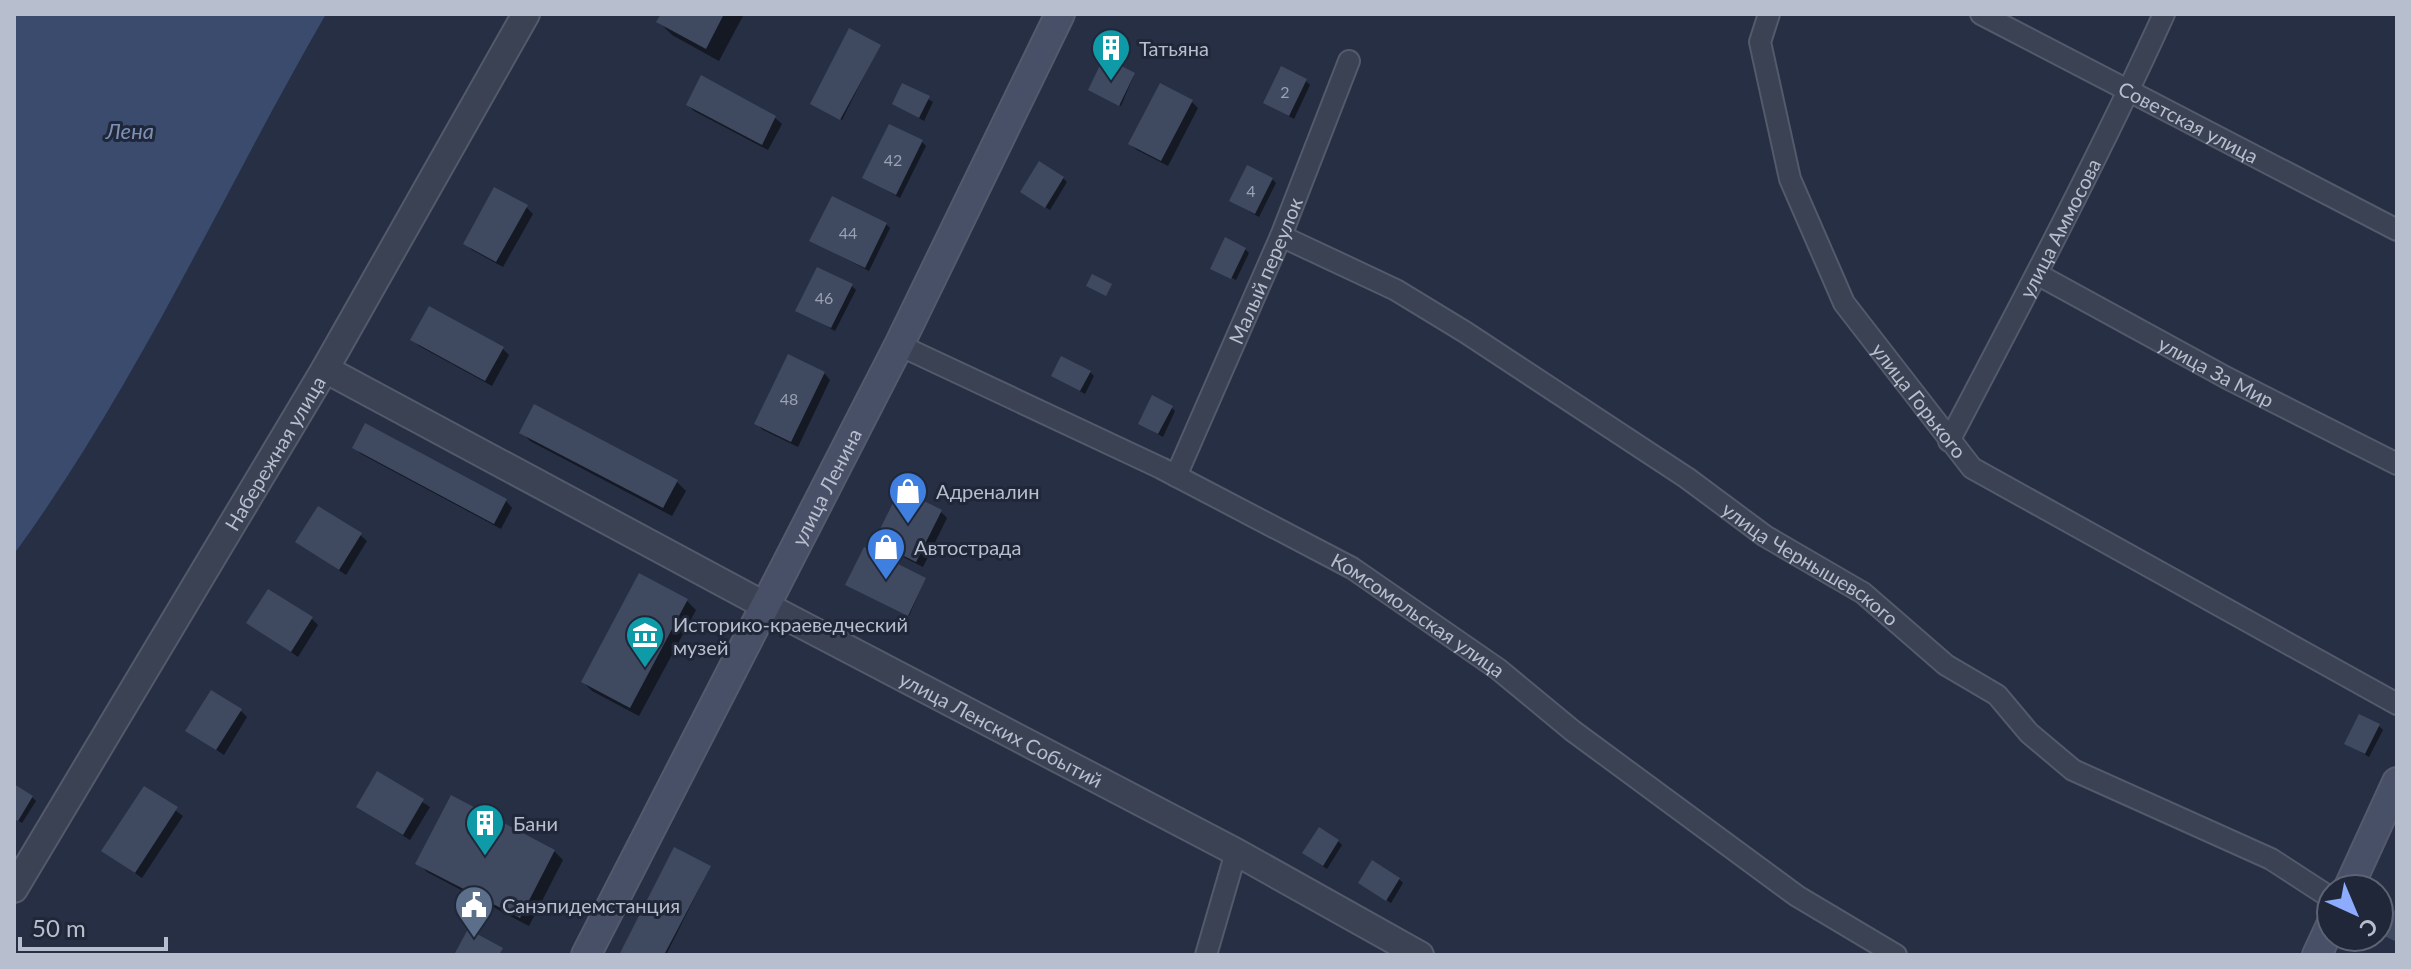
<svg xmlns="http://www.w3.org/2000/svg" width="2411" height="969" viewBox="0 0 2411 969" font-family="Lato,sans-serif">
<rect width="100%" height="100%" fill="#262f44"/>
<path fill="#3a4b6d" d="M14 14H326C222 194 137 386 14 554Z"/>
<g fill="#0007">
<polygon points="663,14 744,14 719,61 672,35 659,22"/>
<polygon points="879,46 842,120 814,105"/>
<polygon points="1134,75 1121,106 1091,91"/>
<polygon points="702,78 775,118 782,124 768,150 694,111 688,105"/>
<polygon points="1306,81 1310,85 1294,119 1265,103"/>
<polygon points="903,85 933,102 924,121 894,104"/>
<polygon points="1192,102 1198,108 1168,166 1137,150 1130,144"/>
<polygon points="922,142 926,146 900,198 865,178"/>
<polygon points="1063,178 1067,182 1050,210 1027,196"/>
<polygon points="1272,179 1276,183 1259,217 1231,201"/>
<polygon points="526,207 533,214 503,267 472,250 465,243"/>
<polygon points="886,224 890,228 869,271 812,241"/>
<polygon points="1245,249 1249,253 1236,280 1214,269"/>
<polygon points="852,286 856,290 835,331 798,310"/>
<polygon points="413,340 503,349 509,355 492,386 419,346"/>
<polygon points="1090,372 1094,376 1085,394 1053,376"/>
<polygon points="824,373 830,380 798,447 763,430 756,423"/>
<polygon points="1171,407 1175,411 1163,437 1140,424"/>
<polygon points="366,425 506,501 512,508 501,529 361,454 354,447"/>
<polygon points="522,432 677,482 686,491 672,516 530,441"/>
<polygon points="941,512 947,518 923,567 883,547 876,540"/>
<polygon points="360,535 367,541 346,575 297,542"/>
<polygon points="925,579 909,616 849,586"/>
<polygon points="687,601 696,610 639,716 592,691 583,682"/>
<polygon points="312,619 318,625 298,657 249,623"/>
<polygon points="241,711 247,717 224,755 188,731"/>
<polygon points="2379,726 2383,730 2369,757 2346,743"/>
<polygon points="378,774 430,807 410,840 358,807"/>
<polygon points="145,788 183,816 142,878 104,851"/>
<polygon points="32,797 36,801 22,823 14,818"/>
<polygon points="1338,841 1342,845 1327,869 1309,857"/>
<polygon points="554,851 563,860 529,926 427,872 418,863"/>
<polygon points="710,867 666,955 621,955"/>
<polygon points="1399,879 1403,883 1391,903 1360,883"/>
</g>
<g fill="#3f4a61">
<polygon points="661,14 724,14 706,49 656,22"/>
<polygon points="849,28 881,45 840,120 810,104"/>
<polygon points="1104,57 1135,73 1119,106 1088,90"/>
<polygon points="1281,66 1307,79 1289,116 1263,103"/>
<polygon points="701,75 776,116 762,145 686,105"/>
<polygon points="902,83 930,96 919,118 892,104"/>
<polygon points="1160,83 1193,100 1161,161 1128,144"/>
<polygon points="889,124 923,140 896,195 862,178"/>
<polygon points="1039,161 1064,177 1045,208 1020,192"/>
<polygon points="1247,165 1273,178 1255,214 1229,201"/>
<polygon points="494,187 528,205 496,262 463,244"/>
<polygon points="832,196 887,223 865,268 809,241"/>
<polygon points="1225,237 1246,248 1231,279 1210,269"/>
<polygon points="817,267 853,284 831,328 795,311"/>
<polygon points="1092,274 1112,284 1106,296 1086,286"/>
<polygon points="429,306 504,347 485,381 410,340"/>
<polygon points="788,354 825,372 791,442 754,424"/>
<polygon points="1061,356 1091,371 1080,391 1051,376"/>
<polygon points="1152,395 1173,406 1158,434 1138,424"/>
<polygon points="534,404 678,480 663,508 519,433"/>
<polygon points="365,423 507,499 494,524 352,448"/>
<polygon points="900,489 942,510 916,562 874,541"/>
<polygon points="318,506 362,533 339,570 295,542"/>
<polygon points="864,547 926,578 908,616 845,585"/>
<polygon points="639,573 688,599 630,708 581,682"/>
<polygon points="268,589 313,617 291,652 246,623"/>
<polygon points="211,690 242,709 216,750 185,731"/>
<polygon points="2359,714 2380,724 2365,754 2344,744"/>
<polygon points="377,771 424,799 403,835 356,807"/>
<polygon points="14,784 33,796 18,821 14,819"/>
<polygon points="144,786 178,807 135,873 101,851"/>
<polygon points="451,795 555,850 520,918 415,864"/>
<polygon points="1319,827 1339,840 1323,866 1302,853"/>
<polygon points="674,847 711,866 664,955 619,955"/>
<polygon points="1372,860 1400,878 1386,901 1358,883"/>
<polygon points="2397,905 2397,942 2382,935"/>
<polygon points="468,929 503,948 499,955 454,955"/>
</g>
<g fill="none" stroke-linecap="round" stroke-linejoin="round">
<g stroke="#525a6b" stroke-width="24">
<g id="minor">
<path id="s1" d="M1769 14 1760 42 1790 179 1844 303 1972 468 2397 704"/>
<path id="s2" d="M1981 14 2397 230"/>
<path id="s3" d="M1281 236 1396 290 1465 332 1687 478 1765 536 1863 593 1946 665 1997 695 2029 733 2073 770 2271 859 2331 898"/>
<path id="s4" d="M2037 274 2227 378 2397 464"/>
<path id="s5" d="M899 345 1161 468 1352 568 1498 669 1573 731 1797 896 1896 955"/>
<path id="s6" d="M1949 441C2023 300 2098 159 2164 14"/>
<path id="s7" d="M1176 476 1281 236 1349 61"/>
<polyline points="1206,955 1236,852"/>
</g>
</g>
<g stroke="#525a6b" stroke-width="30">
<g id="tertiary">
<path id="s8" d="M325 369 766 606 1236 852 1420 955"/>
<path id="s9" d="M14 889 325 369 526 14"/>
</g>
</g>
<g stroke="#525a6b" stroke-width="32">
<g id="secondary">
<polyline points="2348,889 2397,782"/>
<path id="s10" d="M586 955 899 345 1060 14"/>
<polyline points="2317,955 2331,925"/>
</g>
</g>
<use href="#minor" stroke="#3a4253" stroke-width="20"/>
<use href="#tertiary" stroke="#3a4253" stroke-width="26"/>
<use href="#secondary" stroke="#485067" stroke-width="28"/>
</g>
<defs>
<g id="building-pin" transform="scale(2)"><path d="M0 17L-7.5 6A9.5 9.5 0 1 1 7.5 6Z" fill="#0f9aa8" stroke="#1f2739"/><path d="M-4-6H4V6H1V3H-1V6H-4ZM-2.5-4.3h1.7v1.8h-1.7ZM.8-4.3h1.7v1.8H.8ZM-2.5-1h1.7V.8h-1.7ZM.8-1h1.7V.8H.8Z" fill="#fff"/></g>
<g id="shop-pin" transform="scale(2)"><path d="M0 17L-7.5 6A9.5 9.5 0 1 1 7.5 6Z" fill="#3f7fe0" stroke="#1f2739"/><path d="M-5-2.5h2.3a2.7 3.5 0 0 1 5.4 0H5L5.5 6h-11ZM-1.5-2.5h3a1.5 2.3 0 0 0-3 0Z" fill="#fff"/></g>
<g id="museum-pin" transform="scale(2)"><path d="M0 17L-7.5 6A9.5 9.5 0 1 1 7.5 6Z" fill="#0f9aa8" stroke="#1f2739"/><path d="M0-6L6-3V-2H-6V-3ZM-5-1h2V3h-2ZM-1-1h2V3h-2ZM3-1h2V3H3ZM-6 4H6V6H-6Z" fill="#fff"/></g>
<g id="civic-pin" transform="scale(2)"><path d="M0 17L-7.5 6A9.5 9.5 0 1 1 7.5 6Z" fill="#5c6f8a" stroke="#1f2739"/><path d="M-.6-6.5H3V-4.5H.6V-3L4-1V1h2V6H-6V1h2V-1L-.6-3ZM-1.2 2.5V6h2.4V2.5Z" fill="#fff"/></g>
</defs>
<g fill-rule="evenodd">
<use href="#building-pin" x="1111" y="48"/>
<use href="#shop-pin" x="908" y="491"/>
<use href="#shop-pin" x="886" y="547"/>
<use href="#museum-pin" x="645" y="635"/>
<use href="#building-pin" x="485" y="823"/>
<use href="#civic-pin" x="474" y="905"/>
</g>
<g text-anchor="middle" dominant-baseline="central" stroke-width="6" stroke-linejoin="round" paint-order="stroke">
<g font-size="16" fill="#99a1b2">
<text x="1285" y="91">2</text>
<text x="893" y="159">42</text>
<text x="1251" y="190">4</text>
<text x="848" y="232">44</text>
<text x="824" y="297">46</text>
<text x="789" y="398">48</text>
</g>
<g font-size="20" fill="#b7becd" stroke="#1f2739" text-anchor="start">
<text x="1139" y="48">Татьяна</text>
<text x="936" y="491">Адреналин</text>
<text x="914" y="547">Автострада</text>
<text x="673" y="624">Историко-краеведческий<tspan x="673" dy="23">музей</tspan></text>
<text x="513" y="823">Бани</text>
<text x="502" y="905">Санэпидемстанция</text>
</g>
<g font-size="20" fill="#b7becd" stroke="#1f2739">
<text stroke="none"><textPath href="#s2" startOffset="234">Советская улица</textPath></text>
<text stroke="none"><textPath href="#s6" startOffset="240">улица Аммосова</textPath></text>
<text stroke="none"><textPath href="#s7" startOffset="224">Малый переулок</textPath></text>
<text stroke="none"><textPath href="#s4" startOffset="204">улица За Мир</textPath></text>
<text stroke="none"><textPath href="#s1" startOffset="428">улица Горького</textPath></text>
<text stroke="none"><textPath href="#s9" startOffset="508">Набережная улица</textPath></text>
<text stroke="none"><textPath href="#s10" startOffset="526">улица Ленина</textPath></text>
<text stroke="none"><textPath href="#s3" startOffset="624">улица Чернышевского</textPath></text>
<text stroke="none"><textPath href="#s5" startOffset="586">Комсомольская улица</textPath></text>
<text stroke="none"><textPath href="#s8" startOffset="766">улица Ленских Событий</textPath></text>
</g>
<g font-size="22" font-style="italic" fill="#7d8fb5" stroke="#1f2739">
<text x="130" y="130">Лена</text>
</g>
</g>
<rect width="2411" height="969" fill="none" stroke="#b7becd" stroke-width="32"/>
<g transform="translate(2355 913) rotate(136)"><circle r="38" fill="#1f2739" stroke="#5c6374" stroke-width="2"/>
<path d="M0-6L14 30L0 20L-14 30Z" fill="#8dacfd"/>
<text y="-12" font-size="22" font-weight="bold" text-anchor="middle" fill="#b7becd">С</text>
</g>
<path d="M20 937v12h146v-12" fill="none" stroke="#b7becd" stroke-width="4"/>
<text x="32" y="937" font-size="24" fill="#b7becd" stroke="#1f2739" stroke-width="6" paint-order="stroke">50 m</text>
</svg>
